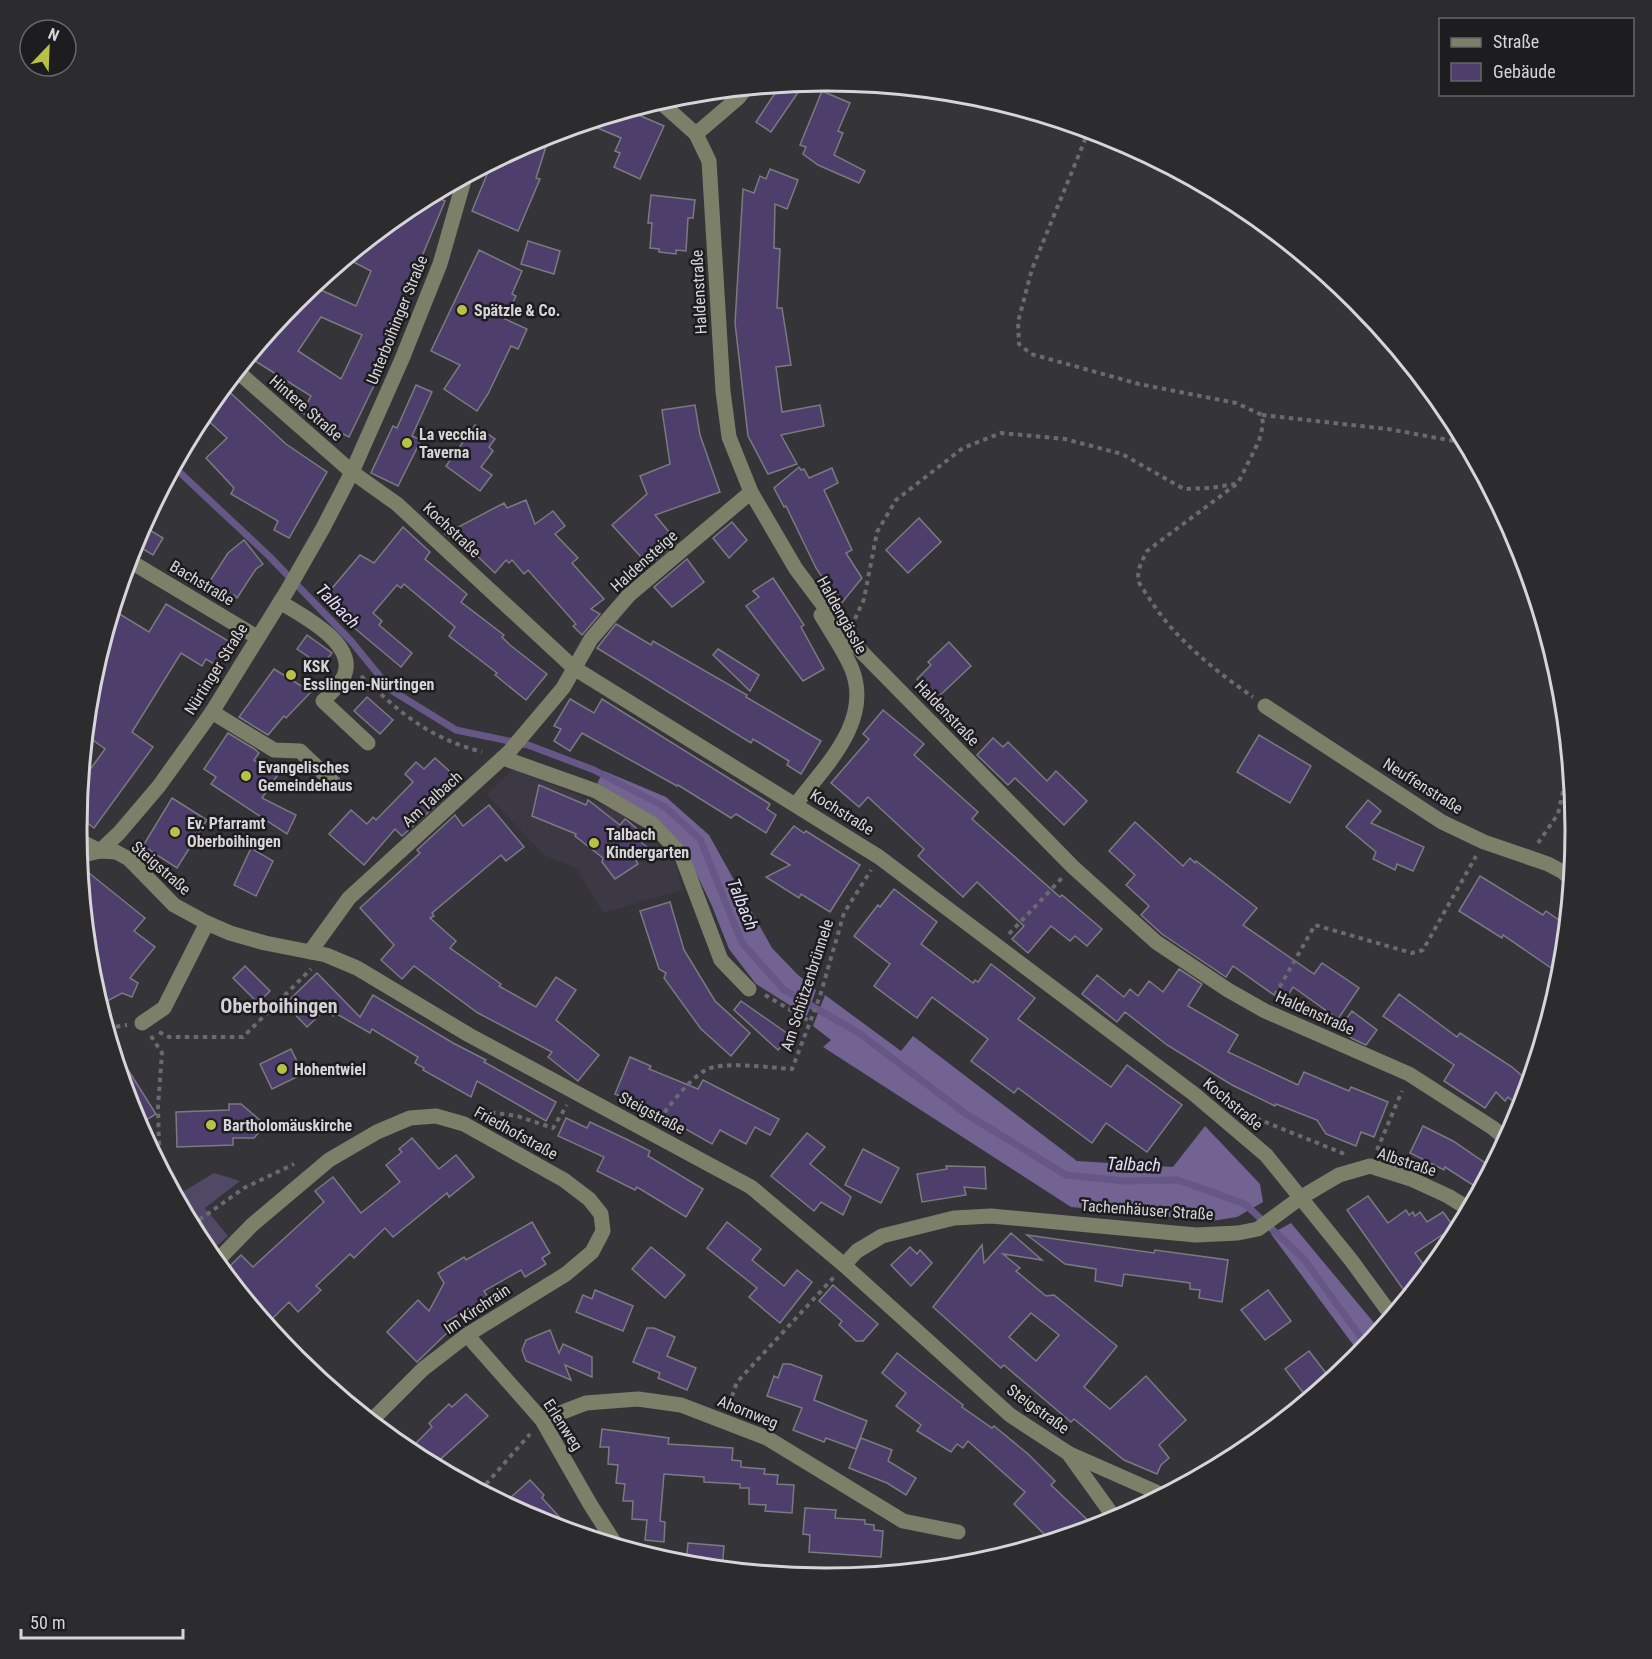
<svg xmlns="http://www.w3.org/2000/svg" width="1652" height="1659" viewBox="0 0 1652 1659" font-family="'Roboto Condensed',sans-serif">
<rect width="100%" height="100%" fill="#353439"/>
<polygon fill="#3c3844" points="513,769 617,811 644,832 676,864 682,890 603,913 576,868 544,855 487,795"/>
<polygon fill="#514866" points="214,1173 240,1181 205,1208 228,1236 209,1253 203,1246 176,1196"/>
<g fill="#726393">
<polygon points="604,771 666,797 709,835 772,948 797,974 816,990 807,1016 756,984 729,949 712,906 686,852 656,818 597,783"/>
<polygon points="825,995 901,1051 913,1036 1077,1161 1173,1167 1205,1126 1260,1184 1263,1202 1237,1217 1212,1221 1071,1207 823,1047 831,1040 813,1026"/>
<polygon points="1291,1223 1380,1330 1360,1354 1271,1234"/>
</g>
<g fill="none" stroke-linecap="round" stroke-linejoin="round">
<polyline stroke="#665787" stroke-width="7" points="174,467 269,556 351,641 391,690 456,730 528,745 594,770 665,807 700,839 742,943 784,990 859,1033 966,1114 1066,1175 1124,1181 1178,1180 1245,1204 1304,1259 1367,1346"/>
</g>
<g fill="#4e3e6c" stroke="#7b7a80" stroke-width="1.5" fill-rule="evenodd">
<polygon points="781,84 788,84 799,91 771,132 756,122"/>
<polygon points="822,91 850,103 838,131 843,133 834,155 865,171 859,183 818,165 803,154 806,147 800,145"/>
<polygon points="627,110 664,126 640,179 614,167 620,153 615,151 621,138 586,123"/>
<polygon points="550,134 536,178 540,179 518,231 472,211 492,162 540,137"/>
<polygon points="770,169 798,180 787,209 775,204 774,248 780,249 777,308 782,308 791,365 776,367 782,412 820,405 824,426 781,435 797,464 768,474 748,436 735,323 743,189 754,193 760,176 766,179"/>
<path d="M431 195 445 201 393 326 395 327 376 369 381 371 349 437 302 413 311 396 252 359 250 356 283 316 287 318 299 297 312 286 356 306 371 271 346 258 410 206ZM321 317 362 335 341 379 298 351Z"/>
<polygon points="651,195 695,200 693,218 688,218 686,251 676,250 676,254 659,252 659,249 650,248 652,223 648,223"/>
<polygon points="528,241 560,251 554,274 521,264"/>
<polygon points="479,250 522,271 512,294 516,296 505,319 527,329 518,349 511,346 488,394 477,411 444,389 460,365 431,351"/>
<polygon points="416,385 432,392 412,436 421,440 398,486 371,473 393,426 397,428"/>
<polygon points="224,387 286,444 327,472 289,538 274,530 278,521 231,494 234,488 206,458 227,438 202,415"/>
<polygon points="695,405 700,435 720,492 655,515 669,532 667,534 675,544 641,572 634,564 641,557 612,525 647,494 640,476 670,464 662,410"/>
<polygon points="475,425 495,439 489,447 493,451 481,467 492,475 480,491 446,466"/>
<polygon points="799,467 801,470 804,469 809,478 832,468 838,483 824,490 852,550 846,553 862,578 840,605 816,568 786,506 784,507 774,488"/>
<polygon points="526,500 535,524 553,511 565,526 555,534 578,558 572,563 604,599 591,609 600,614 582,635 573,626 576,624 528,570 524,574 512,560 509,563 506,560 495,573 471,550 445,534 504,503 507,508"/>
<polygon points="919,518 941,542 908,573 886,550"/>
<polygon points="732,522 747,540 729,558 713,538"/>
<polygon points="143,526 163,538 153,555 133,543"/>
<polygon points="403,527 430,552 425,559 467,594 461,602 504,635 502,637 510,645 547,674 526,700 495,675 497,673 449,636 455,627 404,584 401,588 397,585 373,613 382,621 379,625 412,653 401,667 352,626 358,619 328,593 360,555 374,563"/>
<polygon points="244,540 263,564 256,569 237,598 234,595 229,603 206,587 228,553"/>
<polygon points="687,559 704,582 672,607 654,587"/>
<polygon points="773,578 804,625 801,627 824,669 803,681 746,606 759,597 753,591"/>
<polygon points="166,604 230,642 216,665 206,659 202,666 181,653 132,732 153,747 94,828 78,816 81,782 105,749 86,735 91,683 113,610 149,632"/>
<polygon points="616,624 651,645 653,641 747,695 746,697 821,741 801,774 787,765 789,761 753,739 751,743 597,648"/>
<polygon points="307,635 332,653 322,666 297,649"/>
<polygon points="949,642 971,666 936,699 917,679 931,665 928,662"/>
<polygon points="718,649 759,675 750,691 713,655"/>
<polygon points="274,669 311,692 286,718 284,716 268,735 239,717"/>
<polygon points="367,697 393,720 380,734 354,711"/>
<polygon points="570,699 594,713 602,699 770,804 767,809 776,815 766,833 736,814 731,818 678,785 677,786 582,733 570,751 554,741 561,729 554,726"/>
<polygon points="883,710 924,744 914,755 978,812 972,819 1060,897 1062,895 1102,929 1087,946 1075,936 1070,941 1051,926 1028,953 1012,939 1024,926 977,882 963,897 918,856 924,849 868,797 859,807 831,783 869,739 863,734"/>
<polygon points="228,733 256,750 259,753 254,760 277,776 262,798 296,815 287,834 211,784 216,777 204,769"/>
<polygon points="1259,735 1311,766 1290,803 1237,772"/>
<polygon points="993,738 1003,747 1008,742 1047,781 1056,771 1087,801 1064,825 1015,778 1008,785 977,755"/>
<polygon points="435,758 456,777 439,795 443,799 402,836 395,829 364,865 329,834 351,810 367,824 373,817 376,820 413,782 405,774 416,762 424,769"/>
<polygon points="539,785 586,805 588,800 620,825 625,819 628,821 637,829 632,835 647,847 636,860 638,864 615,879 602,862 603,858 575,836 576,834 532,816"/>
<polygon points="172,798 207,820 177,868 143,846"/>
<polygon points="1368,800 1381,811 1371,823 1424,847 1413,871 1397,864 1395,870 1373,859 1376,852 1346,827"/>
<polygon points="489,805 524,847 506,861 501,855 432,913 434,916 430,918 456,941 450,948 501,984 499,986 536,1007 556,977 576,990 556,1020 599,1055 578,1081 548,1057 552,1052 478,1013 414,966 402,979 381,960 394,945 360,908 420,853 417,850 455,815 463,826"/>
<polygon points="1135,822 1183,866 1190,858 1195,863 1196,861 1257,908 1243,925 1314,974 1322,963 1359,988 1338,1019 1293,987 1284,1002 1233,966 1226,977 1162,934 1141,915 1149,906 1126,885 1135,875 1109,851"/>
<polygon points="794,826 804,833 806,831 860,865 830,912 801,894 799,898 766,877 790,865 771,854"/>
<polygon points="251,848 273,861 256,896 234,885"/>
<polygon points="89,873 145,918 134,931 155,947 130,978 138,983 132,997 122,993 100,1005 91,975 82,883"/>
<polygon points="1480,876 1543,915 1546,911 1566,925 1563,957 1554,970 1503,935 1502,938 1459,911"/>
<polygon points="894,889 937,922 921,944 973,983 975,980 978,982 991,964 1035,998 1018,1019 1111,1087 1127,1065 1182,1105 1147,1152 1106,1123 1092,1143 1018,1088 1014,1093 971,1061 988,1039 932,997 917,1018 874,986 890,964 854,936 878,905 880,907"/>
<polygon points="670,902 684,950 715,1001 750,1033 731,1056 701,1029 664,978 666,973 659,969 640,911"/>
<polygon points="245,966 270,991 258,1003 233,978"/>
<polygon points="1179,969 1202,984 1188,1006 1238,1035 1228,1052 1298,1085 1304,1072 1349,1091 1351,1087 1388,1102 1374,1137 1361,1132 1356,1146 1326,1134 1317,1120 1276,1104 1275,1106 1232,1085 1167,1045 1125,1012 1117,1022 1082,994 1097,975 1124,997 1130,989 1138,996 1149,981 1163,992"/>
<polygon points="317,973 360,1017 373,995 453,1043 486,1060 484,1062 556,1102 546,1121 477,1081 471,1097 423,1070 424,1068 415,1063 418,1057 372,1029 370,1033 335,1013 333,1016 326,1009 307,1027 285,1004"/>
<polygon points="1399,994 1457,1037 1460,1033 1512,1067 1529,1082 1521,1108 1508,1097 1505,1101 1496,1092 1485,1108 1444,1081 1454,1065 1383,1016"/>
<polygon points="741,1001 791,1036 778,1050 734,1010"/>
<polygon points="1352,1011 1377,1030 1366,1045 1353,1039 1339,1029"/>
<polygon points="291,1049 303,1074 272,1089 260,1064"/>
<polygon points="630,1057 651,1066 649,1069 698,1089 703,1080 779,1119 770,1135 755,1127 746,1144 720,1130 712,1144 673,1122 674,1119 615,1094"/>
<polygon points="123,1062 156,1114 138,1125 133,1116 118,1064"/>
<polygon points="229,1104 241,1104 261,1121 261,1130 254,1138 233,1138 233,1145 177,1147 176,1112 229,1110"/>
<polygon points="566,1118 587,1128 590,1122 628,1140 650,1151 648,1156 703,1189 686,1217 637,1187 635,1190 597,1171 604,1157 558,1136"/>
<polygon points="1423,1126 1453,1141 1491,1167 1479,1189 1445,1167 1444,1170 1410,1153"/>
<polygon points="807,1133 825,1147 810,1164 851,1197 843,1215 821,1202 814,1211 771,1176"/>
<polygon points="412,1138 439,1169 456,1155 474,1177 449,1197 447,1193 393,1237 385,1228 354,1258 350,1254 316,1286 321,1290 298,1312 289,1302 267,1324 250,1303 253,1299 225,1271 241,1255 253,1267 324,1202 315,1191 333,1177 361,1213 400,1182 386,1165 402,1152 399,1149"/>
<polygon points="863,1149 899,1168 881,1203 845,1185"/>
<polygon points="946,1166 985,1167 986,1189 964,1187 966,1195 922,1202 917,1174 947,1169"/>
<polygon points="1368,1196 1388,1223 1406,1210 1409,1215 1413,1212 1415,1216 1420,1212 1427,1222 1443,1212 1454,1227 1415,1253 1428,1271 1408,1296 1347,1210"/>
<polygon points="532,1222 550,1253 542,1258 546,1264 525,1277 521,1270 484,1291 488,1297 443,1324 449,1331 417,1362 387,1332 418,1300 429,1311 444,1283 438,1273 464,1257 466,1260"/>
<polygon points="727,1222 761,1249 752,1260 784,1286 797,1270 812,1282 780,1323 749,1297 757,1288 707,1248"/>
<path d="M1011 1233 1042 1260 1003 1254 1020 1268 1016 1271 1046 1296 1054 1295 1117 1346 1084 1387 1110 1409 1146 1376 1186 1420 1159 1445 1169 1458 1161 1465 1157 1474 1124 1460 1074 1419 1071 1422 1004 1365 1001 1368 933 1307 982 1245 984 1263ZM1031 1313 1059 1335 1036 1361 1009 1337Z"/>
<polygon points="1027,1235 1154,1253 1155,1250 1228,1260 1222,1302 1199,1298 1200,1290 1190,1289 1190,1283 1124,1274 1122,1286 1095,1281 1096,1269 1065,1264"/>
<polygon points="651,1247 685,1275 665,1298 632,1269"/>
<polygon points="910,1247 917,1254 920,1250 932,1263 911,1286 891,1265"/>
<polygon points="833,1285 878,1324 863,1341 856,1341 839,1325 842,1321 819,1301"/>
<polygon points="595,1290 633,1306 623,1331 576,1312 583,1295 592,1299"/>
<polygon points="1268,1290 1291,1321 1265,1340 1241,1310"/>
<polygon points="647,1328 654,1328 675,1337 667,1356 696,1368 687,1390 658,1378 660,1373 633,1362"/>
<polygon points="550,1330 559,1353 563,1344 592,1357 592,1377 565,1365 571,1380 526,1361 522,1350 526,1340"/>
<polygon points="1309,1351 1329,1377 1305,1395 1285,1369"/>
<polygon points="897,1353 940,1387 963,1405 962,1407 992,1428 994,1426 1028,1454 1055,1481 1051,1485 1095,1527 1051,1541 1014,1504 1025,1492 968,1441 963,1448 957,1444 951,1452 917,1431 921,1425 896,1406 906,1393 882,1373"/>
<polygon points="783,1364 790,1364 822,1376 814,1400 867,1421 856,1449 826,1438 824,1442 793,1430 802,1408 767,1396 774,1376 778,1378"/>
<polygon points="466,1394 488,1416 434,1465 408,1451 432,1427 429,1423 449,1404 452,1407"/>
<polygon points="602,1429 669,1438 668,1444 733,1448 732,1460 741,1461 741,1467 765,1469 764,1474 778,1475 777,1484 794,1485 792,1513 765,1511 766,1505 749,1504 749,1488 740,1488 740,1484 704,1482 704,1477 664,1474 660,1521 665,1522 664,1542 645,1540 647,1520 632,1519 633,1501 623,1501 625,1484 616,1483 618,1465 608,1464 609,1447 600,1447"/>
<polygon points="861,1438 892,1450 888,1461 916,1478 906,1495 887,1483 849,1468"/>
<polygon points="530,1480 544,1495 542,1498 573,1532 539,1522 512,1508 516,1505 510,1498"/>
<polygon points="805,1508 836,1510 835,1518 865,1520 865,1524 874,1525 874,1530 883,1531 881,1557 809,1552 810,1535 803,1534"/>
<polygon points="688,1543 724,1546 722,1569 686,1565"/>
</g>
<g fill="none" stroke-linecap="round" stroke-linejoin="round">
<g stroke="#6b6a6f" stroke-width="4" stroke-dasharray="4.5 4.5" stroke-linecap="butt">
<path d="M1089 130 1032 269 1018 322 1019 344 1031 354 1139 384 1236 403 1262 415 1263 425 1259 441 1238 483 1147 551C1142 561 1136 571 1139 582 1141 587 1146 593 1149 598 1174 638 1214 670 1253 697"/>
<polyline points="1262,415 1388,429 1465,443"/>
<polyline points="855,619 864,599 877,532 896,500 963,448 1001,433 1065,439 1122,454 1184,489 1210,488 1235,484"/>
<path d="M361 676C402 714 427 737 482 752"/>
<polyline points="1538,843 1558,814 1569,764"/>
<polyline points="1009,934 1062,878"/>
<polyline points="765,995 811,1022"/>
<polyline points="1275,995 1315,925 1412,953 1423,950 1476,856"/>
<polyline points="107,1028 127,1025"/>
<polyline points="159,1032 169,1037 243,1037 311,969"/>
<polyline points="151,1036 162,1053 158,1107 159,1146 155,1156"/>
<polyline points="482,1111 517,1116 553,1128 567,1105"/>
<polyline points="1248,1115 1347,1155"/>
<path d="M659 1119C672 1103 686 1083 704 1071 720 1060 771 1068 792 1069L820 996 844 913 871 870"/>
<polyline points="1377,1150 1402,1091"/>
<polyline points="192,1225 244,1188 294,1164"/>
<polyline points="729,1405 737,1382 834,1277"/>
<polyline points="480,1491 530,1434"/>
</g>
<g stroke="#7d8068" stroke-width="15">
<polyline points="659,101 696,134 709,161 723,391 729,437 751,492 796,569 847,637 1073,867 1156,942 1228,990 1265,1011 1409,1074 1493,1128 1506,1139"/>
<polyline points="696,134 738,98 746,88"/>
<polyline points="237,371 352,472 397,504 574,668 879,857 1194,1094 1266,1155 1351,1260 1392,1316"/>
<polyline points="128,560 257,637"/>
<path d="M280 602C303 616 358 644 344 676 340 685 330 694 323 701L368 743"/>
<polyline points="1265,706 1442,822 1484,842 1548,864 1563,872 1571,879"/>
<polyline points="212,712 274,750 300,751 334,783"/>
<polyline points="503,758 596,791 651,823 681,854 721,960 749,989"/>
<path d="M796 804C825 766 874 720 851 667 843 649 831 632 821 615"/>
<polyline points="78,840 100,851"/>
<polyline points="100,851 119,833 159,786 212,712 287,591 323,528 352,472 402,359 440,264 465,177"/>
<polyline points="79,856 100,851 116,852 129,859 174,905 207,923 230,933 265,943 326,955 357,968 469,1035 751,1187 844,1265 1010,1415 1068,1453 1116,1520"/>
<polyline points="310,952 349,898 509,752 563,688 591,639 629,595 751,492"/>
<polyline points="142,1023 164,1008 207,923"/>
<polyline points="216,1262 252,1225 329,1160 377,1132 410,1118 436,1116 464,1124 564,1180 589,1199 601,1214 603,1231 592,1252 566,1274 467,1335 423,1369 371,1421"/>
<polyline points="844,1265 857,1251 882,1236 954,1218 991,1216 1196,1235 1238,1233 1258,1229 1300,1198 1339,1175 1370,1166 1411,1179 1448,1196 1469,1209"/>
<polyline points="467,1335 542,1420 590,1504 616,1545"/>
<polyline points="542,1420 586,1403 638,1399 681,1405 767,1438 903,1521 958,1532"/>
<polyline points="1070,1454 1163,1495"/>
</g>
</g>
<g fill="#b9c046" stroke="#1d1c1e" stroke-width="2">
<circle cx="462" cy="310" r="6"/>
<circle cx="407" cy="443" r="6"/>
<circle cx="291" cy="675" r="6"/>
<circle cx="246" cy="776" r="6"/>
<circle cx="175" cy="832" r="6"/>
<circle cx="594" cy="843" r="6"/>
<circle cx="282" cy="1069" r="6"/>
<circle cx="211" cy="1125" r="6"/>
</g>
<g text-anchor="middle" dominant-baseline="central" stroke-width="5" stroke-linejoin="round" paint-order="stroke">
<g font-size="16" fill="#d6d5d9" stroke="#1d1c1e">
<text transform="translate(699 292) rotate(-93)">Haldenstraße</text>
<text transform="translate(397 320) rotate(-68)">Unterboihinger Straße</text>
<text transform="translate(306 408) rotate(41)">Hintere Straße</text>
<text transform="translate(452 530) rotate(43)">Kochstraße</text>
<text transform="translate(644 561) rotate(-42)">Haldensteige</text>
<text transform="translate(202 583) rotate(31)">Bachstraße</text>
<text transform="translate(842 615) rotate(61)">Haldengässle</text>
<text transform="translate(216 669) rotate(-58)">Nürtinger Straße</text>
<text transform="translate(947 713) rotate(46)">Haldenstraße</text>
<text transform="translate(1423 786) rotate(32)">Neuffenstraße</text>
<text transform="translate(432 799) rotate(-42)">Am Talbach</text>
<text transform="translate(842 812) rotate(32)">Kochstraße</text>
<text transform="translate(161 868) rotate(41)">Steigstraße</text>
<text transform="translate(807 985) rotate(-72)">Am Schützenbrünnele</text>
<text transform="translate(1315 1013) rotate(24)">Haldenstraße</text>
<text transform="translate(1233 1104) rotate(40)">Kochstraße</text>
<text transform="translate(652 1113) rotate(28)">Steigstraße</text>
<text transform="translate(516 1133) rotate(29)">Friedhofstraße</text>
<text transform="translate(1407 1162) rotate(18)">Albstraße</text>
<text transform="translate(1147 1210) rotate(4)">Tachenhäuser Straße</text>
<text transform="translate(477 1309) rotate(-34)">Im Kirchrain</text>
<text transform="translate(1038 1409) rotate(36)">Steigstraße</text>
<text transform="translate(748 1412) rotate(22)">Ahornweg</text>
<text transform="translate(563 1425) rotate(57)">Erlenweg</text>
</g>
<g font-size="16" font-weight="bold" fill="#d6d5d9" stroke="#1d1c1e" text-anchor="start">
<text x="474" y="310">Spätzle &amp; Co.</text>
<text x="419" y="434">La vecchia<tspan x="419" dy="18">Taverna</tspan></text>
<text x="303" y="666">KSK<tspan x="303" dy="18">Esslingen-Nürtingen</tspan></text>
<text x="258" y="767">Evangelisches<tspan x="258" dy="18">Gemeindehaus</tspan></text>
<text x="187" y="823">Ev. Pfarramt<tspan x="187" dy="18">Oberboihingen</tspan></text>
<text x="606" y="834">Talbach<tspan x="606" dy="18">Kindergarten</tspan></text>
<text x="294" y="1069">Hohentwiel</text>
<text x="223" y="1125">Bartholomäuskirche</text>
</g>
<g font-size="18" font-style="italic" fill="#e5dcfb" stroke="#1d1c1e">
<text transform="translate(338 606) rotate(46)">Talbach</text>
<text transform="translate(743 904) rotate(68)">Talbach</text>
<text transform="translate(1134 1164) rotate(2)">Talbach</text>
</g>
<g font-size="20" font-weight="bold" fill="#d2d1d8" stroke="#1d1c1e">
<text x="279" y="1006">Oberboihingen</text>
</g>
</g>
<path d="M0 0H1652V1659H0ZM825 91H827A738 738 0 0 1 1565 829V830A738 738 0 0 1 827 1568H825A738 738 0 0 1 87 830V829A738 738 0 0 1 825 91Z" fill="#2c2b2d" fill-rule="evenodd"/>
<path fill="none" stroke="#d6d5d9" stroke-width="3" d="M825 91H827A738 738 0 0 1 1565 829V830A738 738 0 0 1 827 1568H825A738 738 0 0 1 87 830V829A738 738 0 0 1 825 91Z"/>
<rect x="1439" y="18" width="195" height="78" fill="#1d1c1e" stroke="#676669" stroke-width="1.5"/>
<rect x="1451" y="38" width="30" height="9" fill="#7d8068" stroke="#676669" stroke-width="1.5"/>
<text x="1493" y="48" font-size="18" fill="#d6d5d9">Straße</text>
<rect x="1451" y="63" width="30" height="18" fill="#4e3e6c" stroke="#676669" stroke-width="1.5"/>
<text x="1493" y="78" font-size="18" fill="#d6d5d9">Gebäude</text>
<g transform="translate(48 48) rotate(23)"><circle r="28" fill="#1d1c1e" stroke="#676669" stroke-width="1.5"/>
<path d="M0-4.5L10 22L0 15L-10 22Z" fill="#b9c046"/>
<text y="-9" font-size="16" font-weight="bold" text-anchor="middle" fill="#d6d5d9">N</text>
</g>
<path d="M21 1629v9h162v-9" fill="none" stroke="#d6d5d9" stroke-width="3"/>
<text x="30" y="1629" font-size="18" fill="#d6d5d9" stroke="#1d1c1e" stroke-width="4.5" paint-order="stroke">50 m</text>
</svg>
